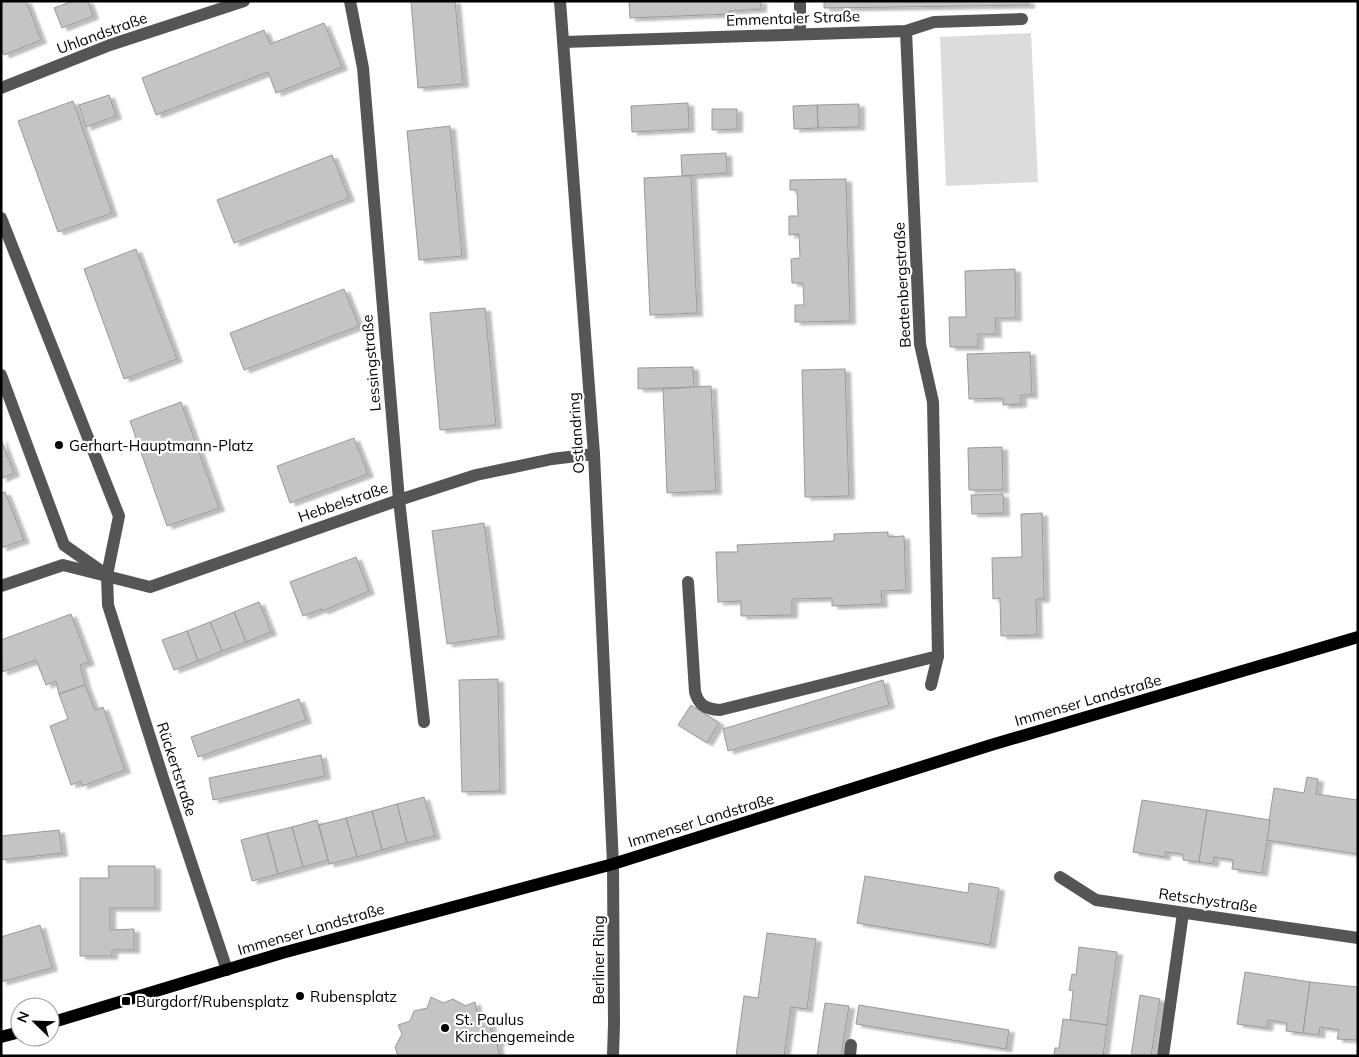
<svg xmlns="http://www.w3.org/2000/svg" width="1359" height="1057" viewBox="0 0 1359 1057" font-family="Mulish,sans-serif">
<defs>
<filter id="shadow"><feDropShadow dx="5.5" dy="3" stdDeviation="1" flood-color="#0004"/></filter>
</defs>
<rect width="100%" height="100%" fill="#fff"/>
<polygon fill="#dcdcdc" points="1031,33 1038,182 946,186 940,37"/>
<g fill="#c4c4c4" stroke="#999" filter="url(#shadow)">
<polygon points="1,1 26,1 41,40 4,55 1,48"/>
<polygon points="73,1 88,1 93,16 62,28 54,8"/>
<polygon points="411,1 455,1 463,84 418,88"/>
<polygon points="629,1 761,1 761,9 729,11 729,14 630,18"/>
<polygon points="824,1 1029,1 1029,5 824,8"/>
<polygon points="324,23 342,67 276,93 268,72 156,115 142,78 264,30 270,44"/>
<polygon points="109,95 116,116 86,127 79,105"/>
<polygon points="73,101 112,213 58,232 18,121"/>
<polygon points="688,103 689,129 632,132 631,106"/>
<polygon points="859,104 859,127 818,128 817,105"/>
<polygon points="817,105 818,128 794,129 793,106"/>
<polygon points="712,109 737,109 737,129 712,130"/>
<polygon points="450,126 462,256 419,260 407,131"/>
<polygon points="726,153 727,173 682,176 681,155"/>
<polygon points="332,155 349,198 234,243 217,200"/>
<polygon points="682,176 691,176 697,313 650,315 644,178"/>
<polygon points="846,179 850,321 795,322 795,305 804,305 803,283 792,283 791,259 800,258 799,234 789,235 789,216 798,216 797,190 790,190 790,180"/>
<polygon points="136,249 177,359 124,379 84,269"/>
<polygon points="1015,269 1016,318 995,318 996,334 978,334 978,347 950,347 949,317 966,317 965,271"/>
<polygon points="344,289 359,326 244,370 230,333"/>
<polygon points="485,308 496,425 440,430 430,313"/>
<polygon points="1030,352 1032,395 1021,395 1021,404 1003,405 1003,398 969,399 967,354"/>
<polygon points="693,367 694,387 638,389 638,368"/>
<polygon points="845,369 849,496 805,497 802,370"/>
<polygon points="711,386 716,491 667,493 663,389"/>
<polygon points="181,402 219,508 167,526 130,421"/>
<polygon points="354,438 368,474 290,503 277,466"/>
<polygon points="1,439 14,473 1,479"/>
<polygon points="1002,447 1003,490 969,490 968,448"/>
<polygon points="5,492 24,540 1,548 1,493"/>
<polygon points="1003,494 1004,513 972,514 971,495"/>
<polygon points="1042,513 1044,599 1036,599 1037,635 1001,636 1000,598 993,599 992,558 1022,557 1021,514"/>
<polygon points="484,523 499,636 447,644 432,531"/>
<polygon points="888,532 888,537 904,536 906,590 881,591 882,604 832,606 832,598 792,599 792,615 741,616 741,601 718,602 716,552 738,552 737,545 834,541 834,534"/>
<polygon points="356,557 369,591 323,611 322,609 303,616 290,582"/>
<polygon points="259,602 271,632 246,642 234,612"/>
<polygon points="234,612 246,642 222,651 210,622"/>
<polygon points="71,614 89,662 80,665 85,685 59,694 56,681 46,685 36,660 2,672 1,640"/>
<polygon points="210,622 222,651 198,661 187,631"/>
<polygon points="187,631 198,661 174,670 162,640"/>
<polygon points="498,679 500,791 462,792 459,680"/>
<polygon points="883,680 889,705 728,751 723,729"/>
<polygon points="85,685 95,710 103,707 125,770 82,786 81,781 71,785 50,726 68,719 59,694"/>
<polygon points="299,699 306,720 198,757 191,737"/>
<polygon points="691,705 719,723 707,743 678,725"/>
<polygon points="321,755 325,776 213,800 209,778"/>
<polygon points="1307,777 1318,779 1316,794 1357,800 1358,795 1358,854 1266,840 1274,788 1304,793"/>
<polygon points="424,797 435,836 407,843 397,804"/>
<polygon points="1142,800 1207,810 1199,862 1183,860 1183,854 1165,852 1165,857 1133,852"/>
<polygon points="397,804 407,843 382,850 372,811"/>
<polygon points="1207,810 1270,820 1262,873 1232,869 1233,860 1214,857 1213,864 1199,862"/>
<polygon points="372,811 382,850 357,857 346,818"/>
<polygon points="346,818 357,857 329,864 319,825"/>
<polygon points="317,820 328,860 303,867 292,827"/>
<polygon points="292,827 303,867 278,874 267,833"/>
<polygon points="59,830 62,853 1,860 1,836"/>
<polygon points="267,833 278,874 252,881 241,840"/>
<polygon points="108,866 155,866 155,908 110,908 110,930 134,929 134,950 112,950 112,956 80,956 80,878 109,878"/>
<polygon points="865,876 968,893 969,883 999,888 990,945 857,923"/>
<polygon points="40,925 52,968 1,982 1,937"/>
<polygon points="767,933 816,939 807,1009 791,1007 784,1056 736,1056 744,996 758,998"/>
<polygon points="1079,947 1117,952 1107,1025 1070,1020 1073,991 1069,990 1072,974 1076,975"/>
<polygon points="1245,972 1310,982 1303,1033 1286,1031 1287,1023 1268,1020 1267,1028 1237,1024"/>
<polygon points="1310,982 1358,987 1358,1040 1337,1039 1339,1030 1320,1027 1319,1035 1303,1033"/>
<polygon points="1140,995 1160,999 1151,1056 1131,1056"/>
<polygon points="431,997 443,1003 453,999 465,1006 475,1002 477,1012 490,1017 491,1031 503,1036 497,1045 500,1056 398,1056 395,1047 402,1034 398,1025 410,1021 414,1011 427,1008"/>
<polygon points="825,1003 849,1006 841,1056 817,1056"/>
<polygon points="859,1005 1009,1030 1006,1049 856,1024"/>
<polygon points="1063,1019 1107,1025 1103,1056 1054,1056 1055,1048 1059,1048"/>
</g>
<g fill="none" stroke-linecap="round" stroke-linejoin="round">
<g stroke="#555" stroke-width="12">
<polyline points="350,1 363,68 399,500 424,722"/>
<polyline points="560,1 594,454 613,864 614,1024 613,1056"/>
<polyline points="800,1 800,33"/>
<polyline points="906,31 920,344 933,402 938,656 931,685"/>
<polyline points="564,42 906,31 934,22 1022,19"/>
<polyline points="1,88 110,45 244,1"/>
<polyline points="1,218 119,516 107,575 108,605 163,778 227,970"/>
<polyline points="1,375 64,545 101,571"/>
<path d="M688 582 695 692C699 706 706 709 720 710L938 656"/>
<polyline points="1,586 63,565 150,587 399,500 476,475 552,459 594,454"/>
<polyline points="1060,877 1096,900 1358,938"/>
<polyline points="850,1056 851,1045"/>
<polyline points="1163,1056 1183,913"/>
</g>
<g stroke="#000" stroke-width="12">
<polyline points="50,1023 282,953 613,864 991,745 1358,637"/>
<polyline points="1,1037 20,1032"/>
</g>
</g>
<g fill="#000" stroke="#fff" stroke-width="2">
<circle cx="59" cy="445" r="5"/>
<circle cx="300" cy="996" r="5"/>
<rect x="121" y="996" width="10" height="10" rx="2.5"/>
<circle cx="445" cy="1028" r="5"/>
</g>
<g text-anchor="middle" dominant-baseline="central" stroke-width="4.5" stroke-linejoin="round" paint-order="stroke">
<g font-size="15" fill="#000" stroke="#fff">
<text transform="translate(793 18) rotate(-2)">Emmentaler Straße</text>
<text transform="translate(102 33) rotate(-20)">Uhlandstraße</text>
<text transform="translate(902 285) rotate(-93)">Beatenbergstraße</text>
<text transform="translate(371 363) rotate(-95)">Lessingstraße</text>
<text transform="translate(576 433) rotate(-94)">Ostlandring</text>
<text transform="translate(343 502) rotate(-19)">Hebbelstraße</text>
<text transform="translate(1088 700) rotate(-16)">Immenser Landstraße</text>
<text transform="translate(177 769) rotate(72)">Rückertstraße</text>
<text transform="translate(701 820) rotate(-17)">Immenser Landstraße</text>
<text transform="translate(1208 900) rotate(8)">Retschystraße</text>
<text transform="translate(311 929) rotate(-16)">Immenser Landstraße</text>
<text transform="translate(598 960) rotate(-90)">Berliner Ring</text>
</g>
<g font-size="15" fill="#000" stroke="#fff" text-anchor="start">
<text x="69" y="445">Gerhart-Hauptmann-Platz</text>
<text x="310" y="996">Rubensplatz</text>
<text x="136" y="1001">Burgdorf/Rubensplatz</text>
<text x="455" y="1019">St. Paulus<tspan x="455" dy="17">Kirchengemeinde</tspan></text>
</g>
</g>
<rect width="1359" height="1057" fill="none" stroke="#000000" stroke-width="5"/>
<g transform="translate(35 1022) rotate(293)"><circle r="24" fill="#ffffff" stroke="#999999"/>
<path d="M0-4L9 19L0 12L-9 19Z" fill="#000000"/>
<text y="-8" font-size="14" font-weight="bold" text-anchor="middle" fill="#000000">N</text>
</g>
</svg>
